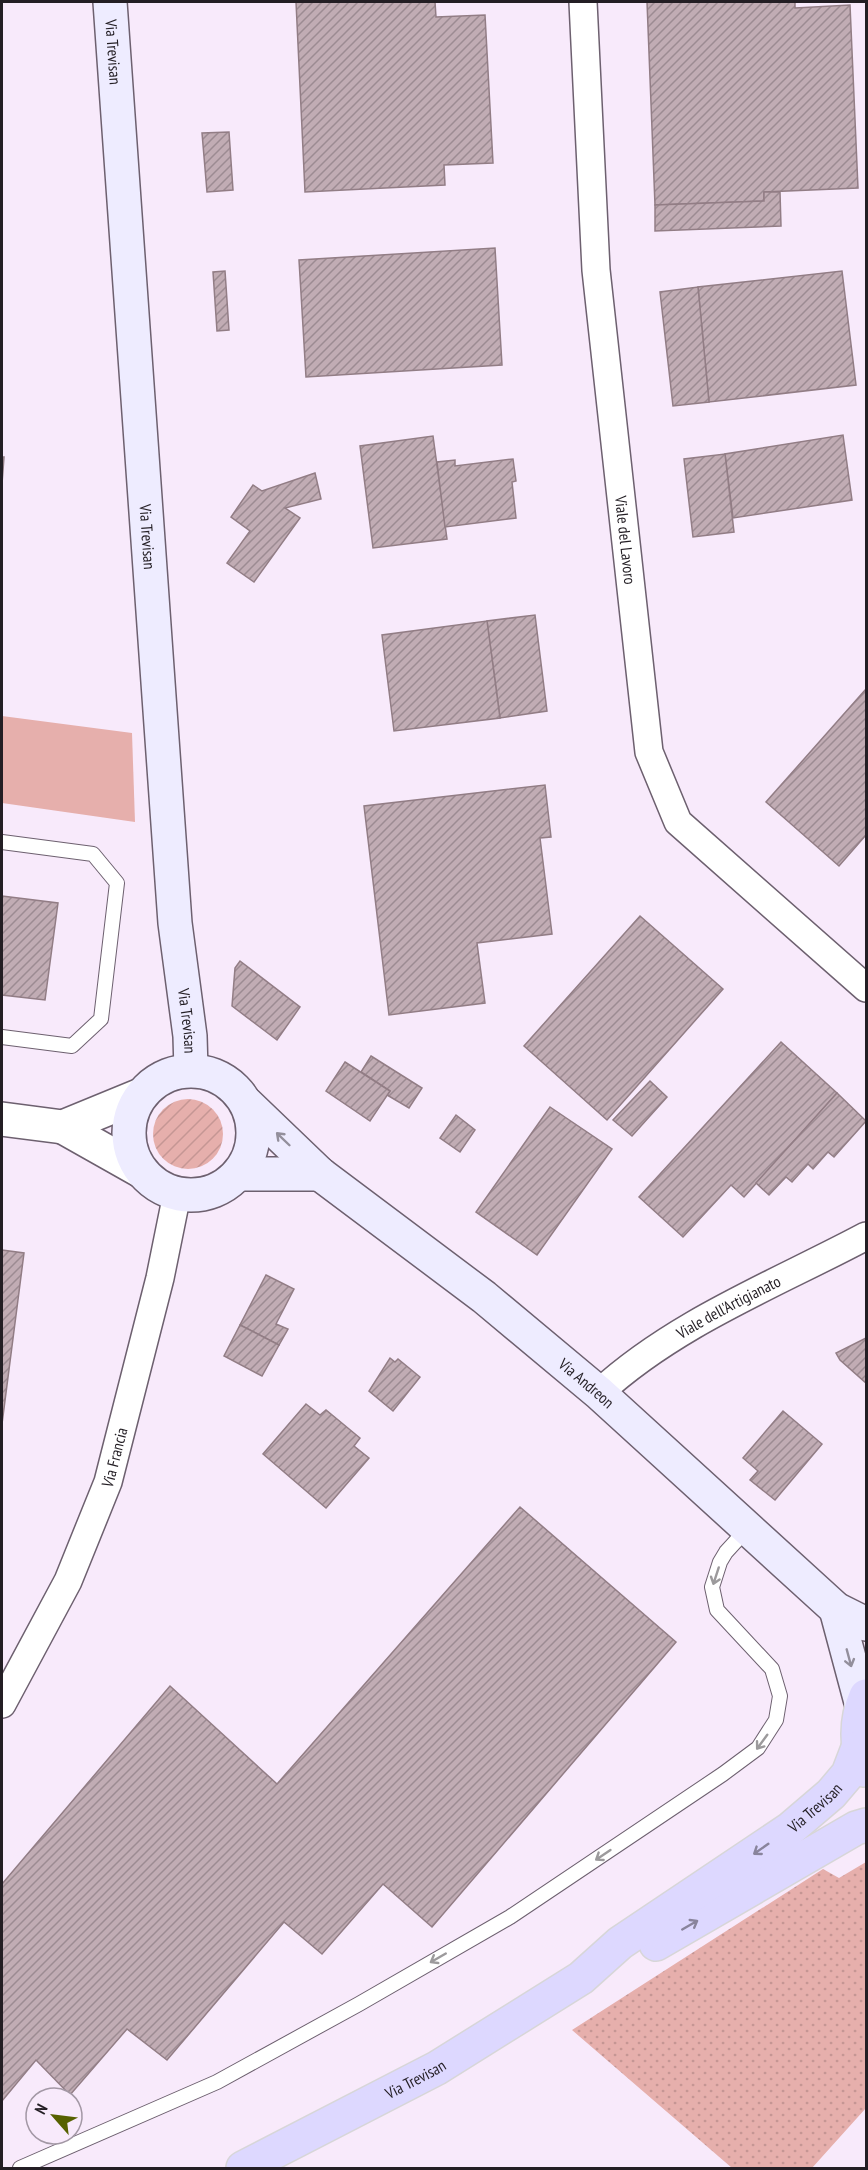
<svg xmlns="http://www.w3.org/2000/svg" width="868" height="2170" viewBox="0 0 868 2170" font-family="'PT Sans Narrow',sans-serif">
<defs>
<pattern id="grass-dots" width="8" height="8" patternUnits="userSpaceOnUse" patternTransform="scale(1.5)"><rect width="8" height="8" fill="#e6afac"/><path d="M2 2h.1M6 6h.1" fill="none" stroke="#c59694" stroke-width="1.8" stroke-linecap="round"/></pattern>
<pattern id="garden-furrows" width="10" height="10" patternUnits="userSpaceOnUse" patternTransform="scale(1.5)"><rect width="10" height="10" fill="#e6afac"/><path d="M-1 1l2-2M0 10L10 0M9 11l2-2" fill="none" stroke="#c59694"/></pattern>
<pattern id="building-hatch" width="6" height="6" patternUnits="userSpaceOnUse" patternTransform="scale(1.5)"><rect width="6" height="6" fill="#c1acb4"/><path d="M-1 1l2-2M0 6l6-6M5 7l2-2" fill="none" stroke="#9c8b92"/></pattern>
</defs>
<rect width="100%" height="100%" fill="#f8eafb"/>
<polygon fill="url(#grass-dots)" points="866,1862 866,2108 812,2168 732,2168 572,2030 823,1869 839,1878"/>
<polygon fill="#e6afac" points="2,716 132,733 135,822 2,803"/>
<circle fill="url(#garden-furrows)" cx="188" cy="1134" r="35"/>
<g fill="url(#building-hatch)" stroke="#927d85" stroke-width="1.5">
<polygon points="296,2 435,2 436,17 485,15 493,163 444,165 445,185 305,192"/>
<polygon points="647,2 795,2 795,8 850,5 858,188 764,192 764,201 655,205"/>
<polygon points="229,132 233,190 207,192 202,133"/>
<polygon points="764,192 780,192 781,226 655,231 655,205 764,201"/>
<polygon points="495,248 502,365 306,377 299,260"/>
<polygon points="225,271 229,330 217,331 213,272"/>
<polygon points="842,271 856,385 709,402 698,287"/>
<polygon points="698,287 709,402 673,406 660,292"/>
<polygon points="843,435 852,500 733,518 725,454"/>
<polygon points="433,436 447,539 373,548 360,446"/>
<polygon points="725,454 734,532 693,537 684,459"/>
<polygon points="2,457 4,457 2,484"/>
<polygon points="513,459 516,481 512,482 516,518 445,527 437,462 455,460 455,466"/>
<polygon points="315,473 321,499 285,508 300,518 254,582 227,563 250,531 231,517 253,485 262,491"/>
<polygon points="535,615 547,711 500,718 487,621"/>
<polygon points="487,621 500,718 394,731 382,635"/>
<polygon points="866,689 866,835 839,866 766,802"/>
<polygon points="545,785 551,837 540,838 552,934 477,943 485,1003 389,1015 364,806"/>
<polygon points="2,896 58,903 45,1000 2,995"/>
<polygon points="640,916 723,989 607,1120 524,1046"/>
<polygon points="240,961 300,1007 277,1040 232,1006 235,968"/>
<polygon points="781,1042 837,1093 744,1197 731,1185 683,1237 639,1197"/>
<polygon points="371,1056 422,1088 409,1108 387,1095 390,1091 361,1072"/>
<polygon points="345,1062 390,1091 370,1121 326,1091"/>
<polygon points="650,1081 667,1097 632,1136 613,1120"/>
<polygon points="837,1093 866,1121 834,1157 828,1152 813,1169 808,1164 792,1182 786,1177 769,1195 756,1183"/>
<polygon points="550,1107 612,1149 537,1255 476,1212"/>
<polygon points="456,1115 475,1130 460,1152 440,1138"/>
<polygon points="2,1250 24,1253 2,1424"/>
<polygon points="266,1275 294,1289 276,1324 288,1329 279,1345 240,1325"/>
<polygon points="240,1325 279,1345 262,1376 224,1356"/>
<polygon points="866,1338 866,1383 840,1360 836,1353"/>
<polygon points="390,1358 395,1362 398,1359 420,1377 393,1411 369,1391"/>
<polygon points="306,1404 320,1415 326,1410 360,1438 354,1446 369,1458 326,1508 263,1454"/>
<polygon points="783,1411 822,1444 775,1500 750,1480 758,1471 743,1458"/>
<polygon points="520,1507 676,1642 432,1927 383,1884 322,1954 284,1922 167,2060 127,2029 70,2095 36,2060 2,2101 2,1884 170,1686 277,1784"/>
</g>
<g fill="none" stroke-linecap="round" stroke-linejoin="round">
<g stroke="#6d606f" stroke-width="16">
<g id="service">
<polyline points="2,842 93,854 117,883 101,1019 72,1046 2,1037"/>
<polyline points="20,2168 217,2082 359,2004 510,1917 723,1774 758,1748 776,1720 780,1696 772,1669 717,1610 712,1587 720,1562 726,1552 748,1528"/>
</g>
</g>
<g stroke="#6d606f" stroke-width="30">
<g id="minor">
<path id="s1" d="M583 2 596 270 649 752 678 822 866 988"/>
<path id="s2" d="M599 1393C675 1323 776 1284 866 1236"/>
<path id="s3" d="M2 1704 68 1581 108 1482 160 1278 177 1194"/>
</g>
</g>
<g stroke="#6d606f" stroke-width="36">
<g id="tertiary">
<polyline points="2,1119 63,1127 141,1095"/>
<polyline points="63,1127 141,1171"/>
</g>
</g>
<g stroke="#6d606f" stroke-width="36">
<g id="secondary">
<path id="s4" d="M110 2 175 923 190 1036 191 1070"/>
<circle cx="191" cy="1133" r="62"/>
<path id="s5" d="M247 1104 320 1174 484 1297 599 1393 836 1609 866 1624"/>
<polyline points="239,1174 320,1174"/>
<polyline points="836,1609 862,1706"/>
</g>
</g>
<g stroke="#d7d6d8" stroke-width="36">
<g id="primary">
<path d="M864 1770C856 1745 855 1721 866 1696"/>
<polyline points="656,1944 856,1828 866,1825"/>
<path id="s6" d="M243 2168 437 2068 581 1978 620 1943 790 1829 831 1794 848 1774 858 1748"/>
</g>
</g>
<use href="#service" stroke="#fff" stroke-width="14"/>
<use href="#minor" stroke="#fff" stroke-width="27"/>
<use href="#tertiary" stroke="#fff" stroke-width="33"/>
<use href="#secondary" stroke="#eeecff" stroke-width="33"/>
<use href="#primary" stroke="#ddd8ff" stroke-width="33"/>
</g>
<defs><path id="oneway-shaft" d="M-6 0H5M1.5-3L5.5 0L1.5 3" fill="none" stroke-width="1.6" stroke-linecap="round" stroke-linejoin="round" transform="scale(1.5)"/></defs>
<g stroke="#938f9c">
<use href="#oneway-shaft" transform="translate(283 1139) rotate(-136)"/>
<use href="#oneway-shaft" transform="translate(849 1658) rotate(75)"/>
</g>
<g stroke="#9c9a9c">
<use href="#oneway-shaft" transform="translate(716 1576) rotate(108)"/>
<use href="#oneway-shaft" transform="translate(762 1742) rotate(126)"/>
<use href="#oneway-shaft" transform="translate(603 1855) rotate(146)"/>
<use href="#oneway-shaft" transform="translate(438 1958) rotate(150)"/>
</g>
<g stroke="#89849c">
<use href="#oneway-shaft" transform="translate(761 1849) rotate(145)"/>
<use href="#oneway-shaft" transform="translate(690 1925) rotate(-30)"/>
</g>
<g text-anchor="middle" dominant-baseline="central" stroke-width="4.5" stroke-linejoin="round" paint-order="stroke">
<g font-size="16" fill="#231e24" stroke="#f8eafb">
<text stroke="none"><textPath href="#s4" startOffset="50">Via Trevisan</textPath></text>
<text stroke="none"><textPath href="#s4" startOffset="536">Via Trevisan</textPath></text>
<text stroke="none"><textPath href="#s1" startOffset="540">Viale del Lavoro</textPath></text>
<text stroke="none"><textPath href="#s4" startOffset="1022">Via Trevisan</textPath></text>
<text stroke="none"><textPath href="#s2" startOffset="156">Viale dell'Artigianato</textPath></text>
<text stroke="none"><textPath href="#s5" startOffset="440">Via Andreon</textPath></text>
<text stroke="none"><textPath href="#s3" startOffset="272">Via Francia</textPath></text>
<text stroke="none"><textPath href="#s6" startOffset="678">Via Trevisan</textPath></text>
<text stroke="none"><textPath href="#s6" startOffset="194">Via Trevisan</textPath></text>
</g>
</g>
<rect width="868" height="2170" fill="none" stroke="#231e24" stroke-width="6"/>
<g transform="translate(54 2116) rotate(298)"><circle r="28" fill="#f8eafb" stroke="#a398a5" stroke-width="1.5"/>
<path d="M0-4.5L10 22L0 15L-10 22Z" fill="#576100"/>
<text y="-9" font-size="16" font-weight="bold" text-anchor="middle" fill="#231e24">N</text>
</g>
</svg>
